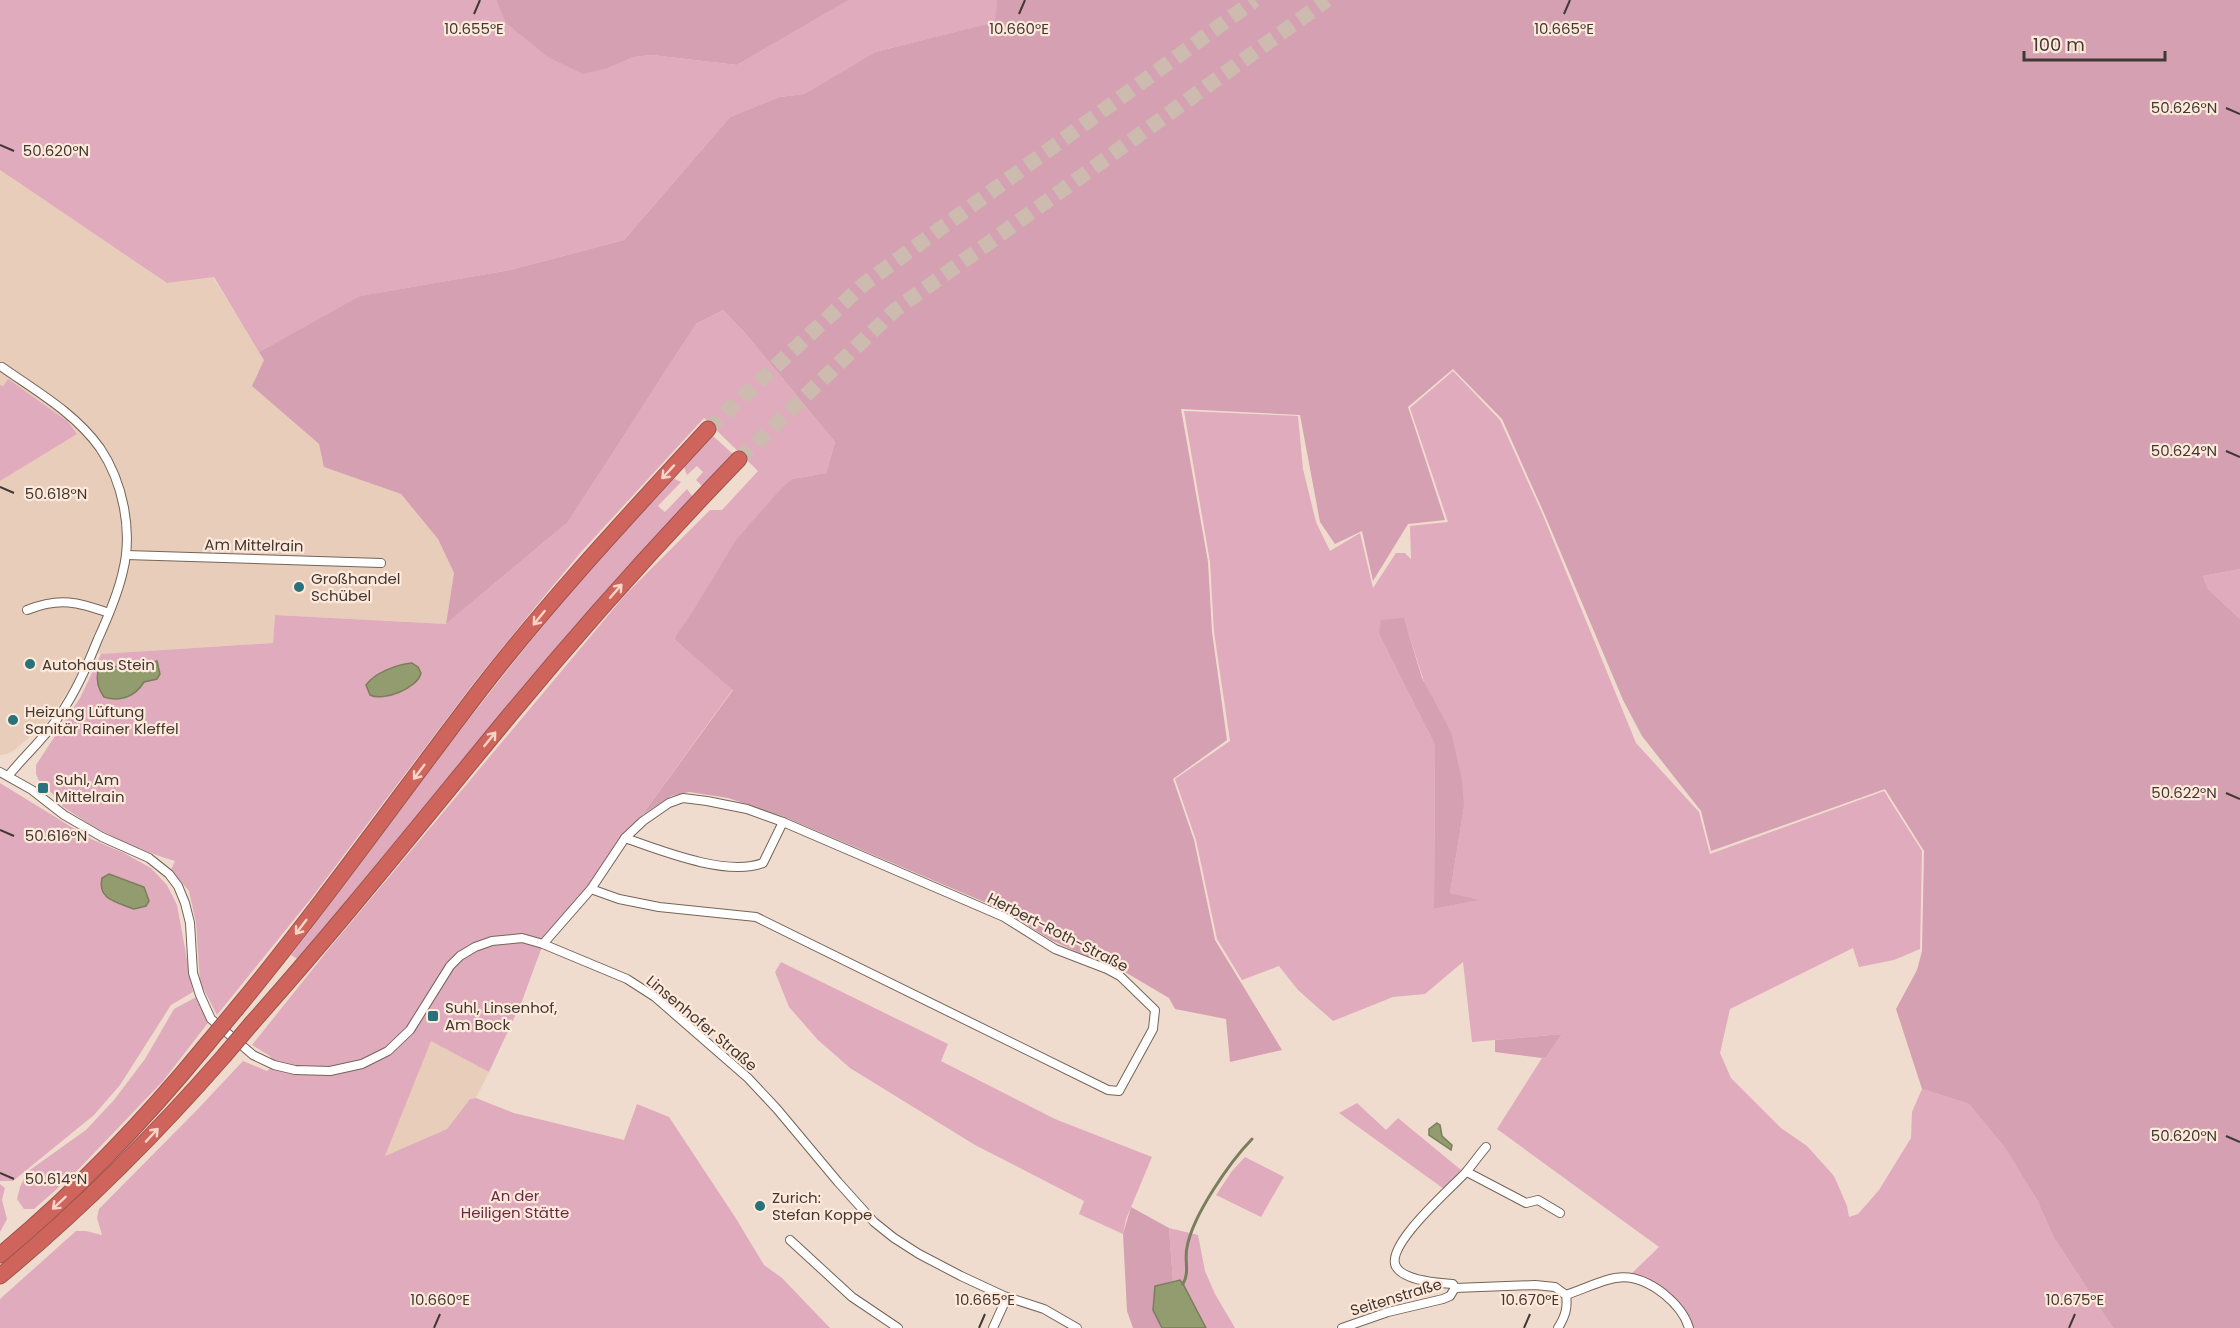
<svg xmlns="http://www.w3.org/2000/svg" width="2240" height="1328" viewBox="0 0 2240 1328" font-family="Poppins,sans-serif">
<rect width="100%" height="100%" fill="#f0dcce"/>
<g fill="#e8cdbb">
<polygon points="0,170 167,283 213,277 265,360 252,386 319,444 325,467 401,494 438,539 454,573 446,624 275,615 273,643 101,654 88,650 72,685 48,721 17,748 8,754 0,755 0,481 76,434 8,379 3,386 0,385"/>
<polygon points="431,1040 489,1072 476,1098 470,1099 447,1129 385,1156"/>
</g>
<g fill="#dfabbd" fill-rule="evenodd">
<polygon points="0,0 496,0 507,23 608,68 634,57 652,55 737,65 849,0 997,0 996,22 875,52 804,94 779,97 730,117 624,240 510,270 361,296 259,352 214,277 167,283 0,170"/>
<path d="M723 310 745 333 835 442 826 473 792 479 674 639 733 689 642 815 643 821 543 944 522 1001 489 1072 431 1041 385 1156 447 1129 470 1099 476 1098 514 1113 624 1140 637 1104 669 1117 735 1217 764 1265 782 1278 830 1328H0V1299L76 1231H86L102 1235 97 1218 99 1209 196 1111 243 1061 267 1071 274 1065 270 1056 252 1045 332 945 626 594 710 510H722L758 471 704 418 582 551 536 606 473 684 313 896 217 1015 200 982 196 923 189 891 171 870 175 861C134 849 98 831 62 806L63 804 39 781 36 774V765L80 698 101 654 273 643 275 615 446 624 568 522 696 324ZM149 663V680L143 682 139 690 121 700 133 668Z"/>
<path d="M1453 371 1500 420 1542 513 1636 743 1699 812 1710 854 1884 791 1922 851 1920 949 1894 960 1859 967 1853 948 1730 1009 1720 1053 1731 1078 1781 1128 1807 1146 1834 1176 1847 1206 1849 1217 1858 1214 1879 1190 1911 1138 1912 1112 1922 1089 1969 1104 2005 1148 2037 1200 2054 1238 2113 1328H1689L1669 1298 1629 1276 1659 1247 1497 1129 1542 1058 1546 1057 1562 1034 1472 1042 1463 962 1425 994 1393 997 1333 1021 1298 990 1279 966 1242 980 1217 939 1196 840 1175 779 1230 741 1214 632 1210 562 1184 411 1298 416 1303 469 1316 522 1330 551 1360 533 1373 588 1396 553H1405L1411 559 1410 526 1448 522 1410 408ZM1404 619 1464 807 1450 893 1477 900 1434 909 1435 745 1379 634Z"/>
<polygon points="8,379 67,421 77,434 0,481 0,385 3,386"/>
<polygon points="713,436 734,455 703,487 696,480 703,472 697,466 687,475 684,467"/>
<path d="M675 479 681 482 658 506 665 512 687 489 693 497 620 575 299 960 291 955C378 842 460 726 551 616 589 569 631 524 671 480Z"/>
<polygon points="2240,569 2240,619 2208,589 2203,576"/>
<polygon points="0,783 91,839 124,853 151,868 167,885 177,905 193,992 171,1005 120,1085 94,1115 13,1181 0,1181"/>
<polygon points="781,962 948,1044 941,1061 1055,1119 1152,1157 1126,1219 1123,1234 1079,1214 1084,1201 975,1145 850,1068 818,1040 789,1007 775,972"/>
<polygon points="200,995 211,1019 163,1081 74,1174 34,1209 24,1209 17,1199 20,1187 27,1172 86,1130 114,1100 145,1059 174,1009"/>
<polygon points="1357,1103 1386,1130 1398,1118 1461,1170 1444,1189 1339,1113"/>
<polygon points="1245,1157 1284,1177 1261,1217 1216,1195 1232,1171"/>
<polygon points="0,1184 5,1188 2,1200 7,1219 0,1232"/>
<polygon points="1169,1228 1198,1235 1205,1271 1215,1294 1235,1328 1206,1328 1180,1280 1173,1281"/>
</g>
<g fill="#d4a0b2">
<polygon points="496,0 849,0 737,65 652,55 634,57 608,68 583,74 548,57 506,23"/>
<polygon points="997,0 2240,0 2240,569 2203,576 2208,589 2240,619 2240,1328 2113,1328 2054,1238 2037,1200 2005,1148 1969,1104 1922,1089 1896,1009 1917,970 1922,951 1924,851 1885,789 1711,851 1701,811 1642,736 1623,700 1544,513 1502,419 1453,369 1408,407 1445,520 1408,524 1373,581 1362,531 1335,544 1320,522 1300,415 1181,409 1208,562 1212,632 1227,740 1173,779 1194,840 1215,940 1282,1050 1230,1062 1226,1019 1175,1009 1169,998 1108,962 1084,955 1051,940 1003,910 782,816 728,798 689,792 671,796 642,815 733,690 674,639 695,608 736,540 779,491 792,479 826,473 835,442 745,333 723,310 696,324 568,522 446,624 454,573 438,539 401,494 324,467 319,444 252,386 264,360 259,352 360,296 510,270 624,240 730,117 779,97 804,94 875,52 995,22"/>
<polygon points="1404,618 1422,678 1451,732 1462,780 1464,807 1450,893 1479,900 1434,909 1435,745 1379,634 1381,620"/>
<polygon points="1562,1034 1546,1057 1542,1058 1495,1052 1495,1040"/>
<polygon points="1131,1207 1169,1228 1173,1281 1155,1286 1153,1310 1162,1328 1133,1328 1127,1311 1123,1234"/>
</g>
<g fill="#939c6e" stroke="#7a7e5c" stroke-width="1.5">
<path d="M157 661 160 674 157 679 144 682C135 697 120 702 104 697 98 688 96 681 98 671 110 663 120 668 133 668 140 668 149 662 157 661Z"/>
<path d="M412 663 418 667 421 673C418 688 383 702 370 695L366 685C374 673 398 664 412 663Z"/>
<path d="M109 874 144 887 149 901 146 906 134 909C117 902 97 900 102 878Z"/>
<polygon points="1437,1123 1440,1125 1442,1136 1452,1145 1451,1150 1429,1135 1429,1129"/>
<polygon points="1180,1280 1183,1284 1206,1328 1162,1328 1153,1310 1155,1286"/>
</g>
<g fill="none" stroke-linecap="round" stroke-linejoin="round">
<path stroke="#7a7e5c" stroke-width="3" d="M1183 1284C1190 1272 1184 1260 1187 1247 1193 1215 1229 1163 1252 1139"/>
<g stroke="#cdbbaf" stroke-width="15" stroke-dasharray="15 8" stroke-linecap="butt">
<polyline points="708,429 864,284 1255,0"/>
<polyline points="739,459 895,310 1327,0"/>
</g>
<g stroke="#756458" stroke-width="10">
<g id="minor">
<path d="M2 367C36 391 75 413 100 448 123 482 133 531 123 571 118 594 108 617 98 639 87 666 76 692 59 716 45 738 25 755 9 775"/>
<polyline points="126,555 381,563"/>
<path d="M27 610C60 597 78 602 109 613"/>
<polyline points="0,772 32,790 64,815 102,837 149,858 169,874 178,886 185,903 190,923 193,973 200,995 211,1019 253,1055 274,1065 295,1070 330,1071 362,1064 388,1051 410,1030 450,966 460,956 475,947 492,941 522,938 543,944 627,979 655,997 748,1078 777,1109 838,1182 874,1222 894,1238 919,1254 961,1276 1004,1296 1044,1309 1077,1328"/>
<path d="M625 838C662 851 727 877 763 863L783 822"/>
<polyline points="543,944 591,889 625,838 643,821 669,803 683,798 707,801 747,809 783,822 1004,917 1055,949 1107,969 1120,976 1155,1010 1153,1029 1119,1091 1108,1090 756,917 659,907 619,899 591,889"/>
<polyline points="1467,1172 1526,1203 1538,1200 1560,1213"/>
<polyline points="790,1240 852,1297 898,1328"/>
<path d="M1455 1288 1453 1284C1438 1283 1406 1281 1397 1268 1381 1248 1453 1187 1466 1172 1473 1164 1479 1155 1486 1147"/>
<path d="M1566 1295C1607 1281 1625 1264 1664 1294 1675 1303 1685 1314 1689 1328"/>
<polyline points="993,1328 1007,1297"/>
<path d="M1342 1328 1388 1312 1443 1299 1450 1296 1455 1288 1535 1285 1555 1287 1566 1295C1568 1308 1565 1317 1558 1328"/>
</g>
</g>
<g stroke="#9d554e" stroke-width="17">
<g id="motorway">
<path d="M237 1008C322 905 399 796 480 690 551 598 630 514 708 429"/>
<path d="M252 1023C341 923 424 819 509 716 582 628 659 542 739 459"/>
<path d="M0 1255C76 1192 144 1121 207 1044"/>
<path d="M0 1276C81 1209 155 1135 224 1056"/>
</g>
</g>
<use href="#minor" stroke="#fff" stroke-width="8"/>
<use href="#motorway" stroke="#cf645c" stroke-width="15"/>
<g stroke="#9d554e" stroke-width="17" stroke-linecap="butt">
<g id="motorway-bridge">
<polyline points="207,1044 237,1008"/>
<polyline points="224,1056 252,1023"/>
</g>
</g>
<use href="#motorway-bridge" stroke="#cf645c" stroke-width="15"/>
</g>
<defs><path id="oneway-shaft" d="M-6 0H5M1.5-3L5.5 0L1.5 3" fill="none" stroke-width="1.6" stroke-linecap="round" stroke-linejoin="round" transform="scale(1.5)"/></defs>
<g stroke="#f7d5c8">
<use href="#oneway-shaft" transform="translate(668 472) rotate(133)"/>
<use href="#oneway-shaft" transform="translate(616 591) rotate(-49)"/>
<use href="#oneway-shaft" transform="translate(539 618) rotate(129)"/>
<use href="#oneway-shaft" transform="translate(490 739) rotate(-51)"/>
<use href="#oneway-shaft" transform="translate(419 772) rotate(127)"/>
<use href="#oneway-shaft" transform="translate(301 927) rotate(127)"/>
<use href="#oneway-shaft" transform="translate(152 1135) rotate(-47)"/>
<use href="#oneway-shaft" transform="translate(59 1203) rotate(137)"/>
</g>
<path fill="none" stroke="#403833" stroke-width="2" d="M474 14 480 0M1019 14 1025 0M1564 14 1570 0M2226 108 2240 114M0 145 14 151M2226 451 2240 457M0 487 14 493M2226 793 2240 799M0 830 14 836M2226 1136 2240 1142M0 1173 14 1179M434 1328 440 1314M979 1328 985 1314M1524 1328 1530 1314M2069 1328 2075 1314"/>
<g fill="#29727c" stroke="#fee9db" stroke-width="2">
<circle cx="299" cy="587" r="6"/>
<circle cx="30" cy="664" r="6"/>
<circle cx="13" cy="720" r="6"/>
<rect x="37" y="782" width="12" height="12" rx="3"/>
<rect x="427" y="1010" width="12" height="12" rx="3"/>
<circle cx="760" cy="1206" r="6"/>
</g>
<g text-anchor="middle" dominant-baseline="central" stroke-width="4.5" stroke-linejoin="round" paint-order="stroke">
<g font-size="15" fill="#403833" stroke="#fee9db">
<text transform="translate(254 545) rotate(1)">Am Mittelrain</text>
<text transform="translate(1058 932) rotate(27)">Herbert-Roth-Straße</text>
<text transform="translate(702 1023) rotate(40)">Linsenhofer Straße</text>
<text transform="translate(1396 1297) rotate(-17)">Seitenstraße</text>
</g>
<g font-size="15" fill="#403833" stroke="#fee9db" text-anchor="start">
<text x="311" y="578">Großhandel<tspan x="311" dy="17">Schübel</tspan></text>
<text x="42" y="664">Autohaus Stein</text>
<text x="25" y="711">Heizung Lüftung<tspan x="25" dy="17">Sanitär Rainer Kleffel</tspan></text>
<text x="55" y="779">Suhl, Am<tspan x="55" dy="17">Mittelrain</tspan></text>
<text x="445" y="1007">Suhl, Linsenhof,<tspan x="445" dy="17">Am Bock</tspan></text>
<text x="772" y="1197">Zurich:<tspan x="772" dy="17">Stefan Koppe</tspan></text>
</g>
<g font-size="15" fill="#682945" stroke="#fee9db">
<text x="515" y="1195">An der<tspan x="515" dy="17">Heiligen Stätte</tspan></text>
</g>
</g>
<g font-size="15" text-anchor="middle" fill="#403833" stroke="#fee9db" stroke-width="4.5" stroke-linejoin="round" paint-order="stroke">
<text x="474" y="34">10.655°E</text>
<text x="1019" y="34">10.660°E</text>
<text x="1564" y="34">10.665°E</text>
<text x="2184" y="113">50.626°N</text>
<text x="56" y="156">50.620°N</text>
<text x="2184" y="456">50.624°N</text>
<text x="56" y="499">50.618°N</text>
<text x="2184" y="798">50.622°N</text>
<text x="56" y="841">50.616°N</text>
<text x="2184" y="1141">50.620°N</text>
<text x="56" y="1184">50.614°N</text>
<text x="440" y="1305">10.660°E</text>
<text x="985" y="1305">10.665°E</text>
<text x="1530" y="1305">10.670°E</text>
<text x="2075" y="1305">10.675°E</text>
</g>
<path d="M2024 51v9h141v-9" fill="none" stroke="#403833" stroke-width="3"/>
<text x="2033" y="51" font-size="18" fill="#403833" stroke="#fee9db" stroke-width="4.5" paint-order="stroke">100 m</text>
</svg>
